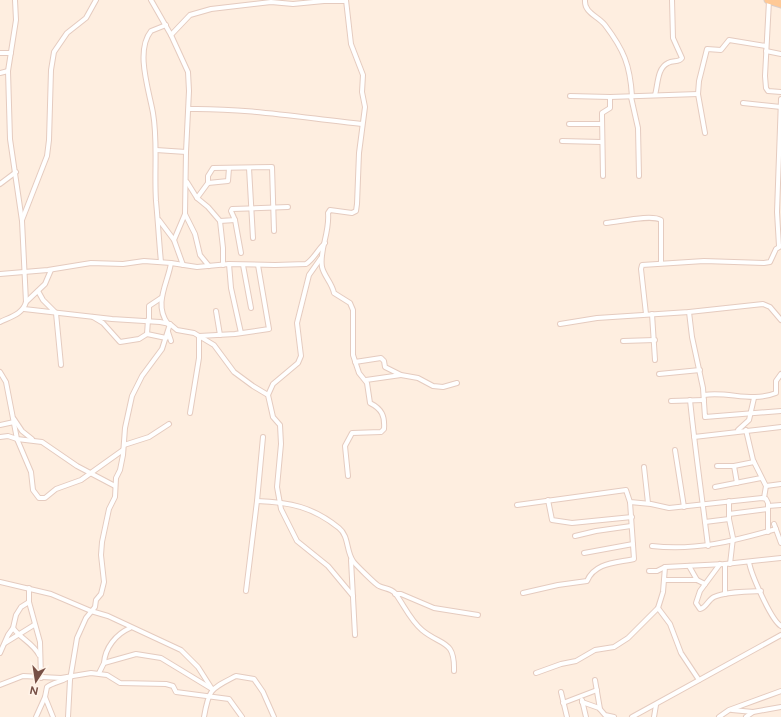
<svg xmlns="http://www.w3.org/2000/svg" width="781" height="717" viewBox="0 0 781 717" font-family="Figtree,sans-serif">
<rect width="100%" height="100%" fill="#feeee0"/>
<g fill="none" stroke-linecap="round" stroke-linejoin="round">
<g stroke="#e5cbbf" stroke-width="6">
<g id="minor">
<polyline points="151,0 171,35 188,72 189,91 186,152 185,214 195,234 200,255 209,266"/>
<path d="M346 0 351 44 363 75 362 92 365 107 359 153 357 204 356 211 352 213 330 210 328 213C330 233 319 250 322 267 324 276 332 283 334 293L350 303 353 310V355L359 373 367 383 370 403C382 409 385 416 384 429L381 432 352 433 345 446 348 476"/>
<path d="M585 0C584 13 598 16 605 25 624 50 630 65 632 96"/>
<polyline points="769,1 765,76 766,88 768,91 781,92"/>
<polyline points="171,35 190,15 211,9 271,2 293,4 324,1 346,1"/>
<polyline points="766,51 781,54"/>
<polyline points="0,53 11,53"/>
<polyline points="0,73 8,71"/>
<path d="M655 95C658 85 657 68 668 63 673 60 679 63 682 58L673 38 672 0"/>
<polyline points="570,96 610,97 698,94"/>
<polyline points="631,97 638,128 639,176"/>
<polyline points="743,103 781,107"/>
<path d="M189 109C247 108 304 118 362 124"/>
<polyline points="569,124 601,124"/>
<polyline points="705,133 698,94 699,81 707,49 721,50 729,40 766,46"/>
<polyline points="562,141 601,142"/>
<polyline points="156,150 186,152"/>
<polyline points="249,168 253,238"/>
<polyline points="603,176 602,116 602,113 610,108 610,97"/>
<polyline points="187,182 197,198 208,207 220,221 223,248 223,265"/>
<polyline points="208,183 228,181 229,168"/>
<polyline points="0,184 16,172"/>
<polyline points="197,198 208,183 208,176 213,168 272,167 274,231"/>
<polyline points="22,220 47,156 49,140 51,70 54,52 67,33 86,18 96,0"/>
<polyline points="159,220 174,240 183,265"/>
<polyline points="235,220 241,253"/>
<polyline points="220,221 235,220 231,211 232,209 288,207"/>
<path d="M606 223C619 222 651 214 661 220V263"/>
<polyline points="174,240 185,214"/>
<polyline points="779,246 777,212 781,99"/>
<path d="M161 262C159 242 158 222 156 201 154 172 158 142 153 113 149 90 135 51 151 31L166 25"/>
<polyline points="229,264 231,288 241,333"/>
<polyline points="243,265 251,308"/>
<path d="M0 274 48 270 91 263 123 264 144 261 171 263 197 267 229 264 275 265 306 264C314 259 318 249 325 243"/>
<polyline points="38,291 43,300 56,313 61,365"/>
<polyline points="26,302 45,284 51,270"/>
<polyline points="24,309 112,319 160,322 170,324 177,330 194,333 214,345 234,372 253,386 268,395 273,417 280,425 281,444 277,487 281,509 297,541 328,566 353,596"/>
<polyline points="216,311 220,335"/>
<polyline points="689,312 692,337 703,388 705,417 781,411"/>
<polyline points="646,314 641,269 642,265 704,261 764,263 770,262 776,249 781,246"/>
<polyline points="652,314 655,360"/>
<polyline points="93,317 103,323 120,342 139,339 147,334 148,320"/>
<polyline points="149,320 149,306 161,298"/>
<path d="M0 322C10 317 23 314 26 302L22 221 10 139 8 71 16 20 15 0"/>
<path d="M168 324C153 304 168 283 171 263"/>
<polyline points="560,324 597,318 689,312 763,304 770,307 781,320"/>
<polyline points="168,332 171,341"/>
<polyline points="147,334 166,338"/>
<polyline points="623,341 655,340"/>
<polyline points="355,362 381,358 384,361 385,367 401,375 418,378 433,386 443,387 457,383"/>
<polyline points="0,372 6,382 17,439 31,472 33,490 39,498 45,498 56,489 81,480 123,450"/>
<polyline points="659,374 700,370"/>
<polyline points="366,380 401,375"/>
<polyline points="268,395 273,384 298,363 301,356 297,323 309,275 321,258"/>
<path d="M704 395C729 391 751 403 776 393V381L781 374"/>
<path d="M690 400C695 449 702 497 708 546"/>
<polyline points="671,401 704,400"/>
<polyline points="190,413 199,358 199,336 235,334 269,329 258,265"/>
<polyline points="14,419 22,431 32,439"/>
<polyline points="0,425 14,422"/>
<polyline points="738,430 749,420 754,398"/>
<polyline points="746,430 753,460 766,486 764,498"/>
<polyline points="0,437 8,436 17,439 42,442 77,466 115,486"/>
<polyline points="694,437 781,427"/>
<polyline points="124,445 149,437 169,424"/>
<polyline points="675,450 684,507"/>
<polyline points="717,466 734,466 754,462"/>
<polyline points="734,466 737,483"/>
<polyline points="644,467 648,503"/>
<polyline points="766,486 781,484"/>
<polyline points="715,487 761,478"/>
<polyline points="548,500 552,520 572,523 632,517"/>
<path d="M257 501C290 502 313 507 339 528 349 536 346 551 353 561 355 564 376 585 379 586 385 589 390 588 395 593 404 605 410 620 422 630 441 646 455 639 454 671"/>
<polyline points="729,501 729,519 733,538 730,564"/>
<polyline points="517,505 626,490 630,502 651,504 669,508 762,498 766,499 768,503 768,532"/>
<polyline points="768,506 781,505"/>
<polyline points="729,514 768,509"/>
<polyline points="705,522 729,519"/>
<polyline points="774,524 781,543"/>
<polyline points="575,536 596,531 631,526"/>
<path d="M652 546C696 551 734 541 776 529"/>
<polyline points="584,553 633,544"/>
<polyline points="351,560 355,635"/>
<path d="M749 562C751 574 771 620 781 626"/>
<path d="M720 564 700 591 696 603 700 609C706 608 708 600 714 597 728 591 746 592 761 591"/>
<polyline points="725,564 725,594"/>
<polyline points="689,566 697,580"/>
<polyline points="649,571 657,571 665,567 725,564 781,558"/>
<polyline points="665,580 697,580 705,584"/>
<polyline points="0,582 51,594 91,611 108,616 181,650 198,667 212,689"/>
<polyline points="29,588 29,602 40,642 41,678"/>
<polyline points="246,591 257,501 263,437"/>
<path d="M523 593 558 585 587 581C595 562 617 563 634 559L630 502"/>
<polyline points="395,594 401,594 434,608 478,615"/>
<polyline points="658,608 670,624 681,653 699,680"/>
<path d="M13 628C21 639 33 643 39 655"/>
<polyline points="5,643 34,625"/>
<polyline points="0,653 8,635 13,628 16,615 21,607 29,602"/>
<path d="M104 663C105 648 116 634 130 628"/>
<polyline points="99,673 104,663 136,654 161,658 212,689"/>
<polyline points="536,673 561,664 576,661 595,650 614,647 628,638 658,608 663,592 665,567"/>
<polyline points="595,680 600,709"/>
<polyline points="0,685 23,676 61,678 91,673 107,675 120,683 166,684 173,686 176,692 229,699 242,717"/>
<polyline points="561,692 567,717"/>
<polyline points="45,697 53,717"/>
<polyline points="582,700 586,717"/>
<polyline points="582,702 599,708 605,715 614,717"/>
<polyline points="563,703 597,690"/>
<polyline points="732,710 753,712"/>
<path d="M36 717 45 697 47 687C53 682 61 682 67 678"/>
<polyline points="68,717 70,680 77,638 86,618 95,607 96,600 101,594 104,582 101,555 102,542 109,509 115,497 116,478 120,470 123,455 125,428 132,396 142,376 162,349 170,324"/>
<path d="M204 717C209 688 211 689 236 676L254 679 263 692 274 717"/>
<polyline points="632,717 781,635"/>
<polyline points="654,717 656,705"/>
<polyline points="719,717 729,710 781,691"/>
<polyline points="746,717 753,712 781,707"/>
</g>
</g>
<g stroke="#d9cecb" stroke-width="9">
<polyline id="primary" points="768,0 781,4"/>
</g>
<use href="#minor" stroke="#fff" stroke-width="4"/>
<use href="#primary" stroke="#ffc996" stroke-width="7"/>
</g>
<g transform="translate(36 681) rotate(192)" stroke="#fff3e8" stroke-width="3" paint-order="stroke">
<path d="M0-3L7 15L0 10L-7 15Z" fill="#775046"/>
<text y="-6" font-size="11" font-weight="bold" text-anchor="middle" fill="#775046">N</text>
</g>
</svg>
